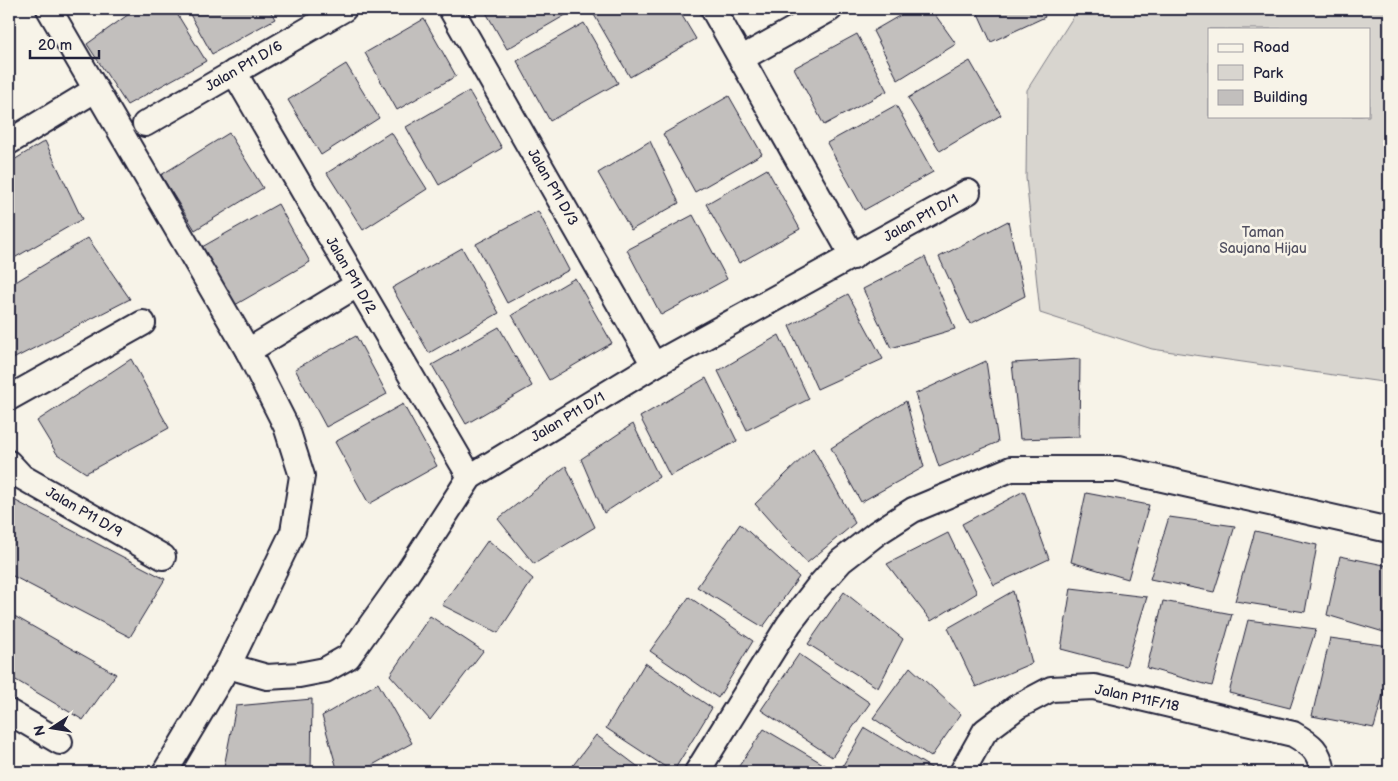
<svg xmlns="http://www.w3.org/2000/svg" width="1398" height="781" viewBox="0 0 1398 781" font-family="'Balsamiq Sans',sans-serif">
<rect width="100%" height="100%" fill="#f7f3e8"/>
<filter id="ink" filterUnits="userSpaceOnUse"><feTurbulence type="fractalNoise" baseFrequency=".02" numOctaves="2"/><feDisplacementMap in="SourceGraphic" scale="10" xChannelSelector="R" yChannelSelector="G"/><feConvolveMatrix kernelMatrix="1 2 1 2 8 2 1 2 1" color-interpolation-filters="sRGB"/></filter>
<g filter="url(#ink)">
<path fill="#d8d5cf" stroke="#7d7c85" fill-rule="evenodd" d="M1072 9H1389V383L1152 349 1040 313 1026 178 1027 90 1075 14ZM1209 29H1369V116H1209Z"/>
<g fill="#c2bfbd" stroke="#22223b">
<polygon points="136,9 174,9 206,61 127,105 87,44"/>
<polygon points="187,9 269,9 275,19 212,54"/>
<polygon points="484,9 576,9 507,49"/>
<polygon points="601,9 678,9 696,39 630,77 593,13"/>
<polygon points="911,9 931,9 956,44 898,80 873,31"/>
<polygon points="976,9 1041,9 1045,17 991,42"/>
<polygon points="424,19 456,76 397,110 365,53"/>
<polygon points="584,23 618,83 550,121 517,61"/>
<polygon points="857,34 887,91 824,125 794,68"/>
<polygon points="970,61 1001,115 940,151 908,98"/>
<polygon points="346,64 379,118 321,155 288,100"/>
<polygon points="469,91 502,148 439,185 406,127"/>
<polygon points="729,96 762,154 695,192 663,134"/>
<polygon points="896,105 933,172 864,210 827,143"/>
<polygon points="391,132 427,189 363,230 327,173"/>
<polygon points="229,133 263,188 195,230 161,175"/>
<polygon points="45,141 82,219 9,261 9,163"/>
<polygon points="650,141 679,203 631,230 598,173"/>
<polygon points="767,169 800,229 739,263 706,204"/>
<polygon points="278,204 310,262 235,305 202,247"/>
<polygon points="538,211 569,270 507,303 476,244"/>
<polygon points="693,215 727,279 661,315 627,250"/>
<polygon points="1008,221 1025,296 970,324 939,257"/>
<polygon points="88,238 130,299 9,361 9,286"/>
<polygon points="462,248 499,313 429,353 392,288"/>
<polygon points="925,257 955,329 891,348 863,289"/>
<polygon points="575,278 612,343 549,380 512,315"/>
<polygon points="848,294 883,359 817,389 789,326"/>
<polygon points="499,327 532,386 466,424 432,365"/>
<polygon points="779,335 809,399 747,430 718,371"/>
<polygon points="356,336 387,394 326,427 295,369"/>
<polygon points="131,359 169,428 86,473 57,454 37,421"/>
<polygon points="1080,359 1079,437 1020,439 1012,363"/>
<polygon points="986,361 998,442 939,467 915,394"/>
<polygon points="706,378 737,441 670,476 640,417"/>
<polygon points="906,401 924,467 861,502 831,448"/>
<polygon points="403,404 437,466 369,504 335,442"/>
<polygon points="633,424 659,477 604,513 581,459"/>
<polygon points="813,448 855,523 807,563 755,504"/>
<polygon points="566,466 595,527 534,564 498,519"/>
<polygon points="1024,491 1049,559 994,585 962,524"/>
<polygon points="1086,493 1149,505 1128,579 1071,562"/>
<polygon points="14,500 165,579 130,637 9,574 9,509"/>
<polygon points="1169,517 1235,526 1214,592 1150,579"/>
<polygon points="740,524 799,577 763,627 697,587"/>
<polygon points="1255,531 1317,545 1305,612 1235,601"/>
<polygon points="948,533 977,593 931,621 887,564"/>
<polygon points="488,540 533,579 498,633 442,605"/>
<polygon points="1340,556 1389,566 1389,621 1387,633 1327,615"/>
<polygon points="1071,588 1147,597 1126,666 1061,649"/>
<polygon points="1013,591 1032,663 976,687 948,628"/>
<polygon points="844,592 903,639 878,688 808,644"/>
<polygon points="689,597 753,641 718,698 650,651"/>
<polygon points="1163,601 1232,614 1212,686 1147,668"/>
<polygon points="9,613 116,674 83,720 9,676"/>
<polygon points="430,616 483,651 430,720 390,675"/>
<polygon points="1248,620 1316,629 1290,708 1229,693"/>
<polygon points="1330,638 1389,646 1389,672 1374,728 1312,716"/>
<polygon points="799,654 870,703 832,757 761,710"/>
<polygon points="645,663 712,708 673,772 606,728"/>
<polygon points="910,667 961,714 931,757 873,718"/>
<polygon points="378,683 412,743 360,772 338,772 322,716"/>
<polygon points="312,699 311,772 223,772 236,706"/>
<polygon points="865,728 933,769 931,772 839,772"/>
<polygon points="764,729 830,768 826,772 735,772"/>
<polygon points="596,735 645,772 568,772"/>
</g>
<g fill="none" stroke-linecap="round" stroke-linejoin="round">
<g stroke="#22223b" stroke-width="28">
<g id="street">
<polyline points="49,9 248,351 286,426 302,476 293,532 228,666 165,772"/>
<polyline points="451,9 654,365"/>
<polyline points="713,9 853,257"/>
<polyline points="742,58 830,9"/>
<polyline points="234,72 470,477"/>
<polyline points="145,124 344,9"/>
<polyline points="9,142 95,90"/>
<polyline points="248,351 357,285"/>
<polyline points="9,398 143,323"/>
<polyline points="9,463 22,477 163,557"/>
<polyline points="228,666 267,677 299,675 325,670 348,657 405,577 470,477 654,365 968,192"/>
<polyline points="9,712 60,742"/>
<polyline points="697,772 789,624 817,588 841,561 877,533 913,510 1011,469 1118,469 1389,530"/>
<path d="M962 772 985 731 1017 707 1051 689 1094 687 1293 734C1312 745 1319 750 1323 772"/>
</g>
</g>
<use href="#street" stroke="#f7f3e8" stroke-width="24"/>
</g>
</g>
<g text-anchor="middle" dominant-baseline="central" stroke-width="5" stroke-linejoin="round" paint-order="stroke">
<g font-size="14" fill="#22223b" stroke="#f7f3e8">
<text transform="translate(244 66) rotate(-30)">Jalan P11 D/6</text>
<text transform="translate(553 187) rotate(60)">Jalan P11 D/3</text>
<text transform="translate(921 218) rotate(-29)">Jalan P11 D/1</text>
<text transform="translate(351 275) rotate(60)">Jalan P11 D/2</text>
<text transform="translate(568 417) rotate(-31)">Jalan P11 D/1</text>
<text transform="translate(84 512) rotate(30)">Jalan P11 D/9</text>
<text transform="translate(1137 698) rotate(12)">Jalan P11F/18</text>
</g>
<g font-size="14" fill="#504f60" stroke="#f7f3e8">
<text x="1263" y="232">Taman<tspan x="1263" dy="16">Saujana Hijau</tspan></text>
</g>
</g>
<rect width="1398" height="781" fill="none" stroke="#f7f3e8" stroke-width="30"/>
<rect x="15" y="15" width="1368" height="751" fill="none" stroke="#22223b" stroke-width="2" filter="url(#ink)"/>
<rect x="1208" y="28" width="162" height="90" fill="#f7f3e8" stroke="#a29fa3"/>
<rect x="1218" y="44" width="25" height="8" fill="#f7f3e8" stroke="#a29fa3"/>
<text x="1253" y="52" font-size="15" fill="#22223b">Road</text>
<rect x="1218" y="65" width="25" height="15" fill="#d8d5cf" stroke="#a29fa3"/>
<text x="1253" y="78" font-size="15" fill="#22223b">Park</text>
<rect x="1218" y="90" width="25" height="15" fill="#c2bfbd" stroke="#a29fa3"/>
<text x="1253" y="102" font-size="15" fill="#22223b">Building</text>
<g transform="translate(52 728) rotate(258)" stroke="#f7f3e8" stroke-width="4" paint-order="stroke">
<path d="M0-4L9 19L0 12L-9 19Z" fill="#22223b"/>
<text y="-8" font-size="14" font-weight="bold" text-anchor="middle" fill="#22223b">N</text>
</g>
<path d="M30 50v8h69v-8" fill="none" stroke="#22223b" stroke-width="2.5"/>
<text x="38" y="50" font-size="15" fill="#22223b" stroke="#f7f3e8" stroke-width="4" paint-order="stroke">20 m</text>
</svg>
